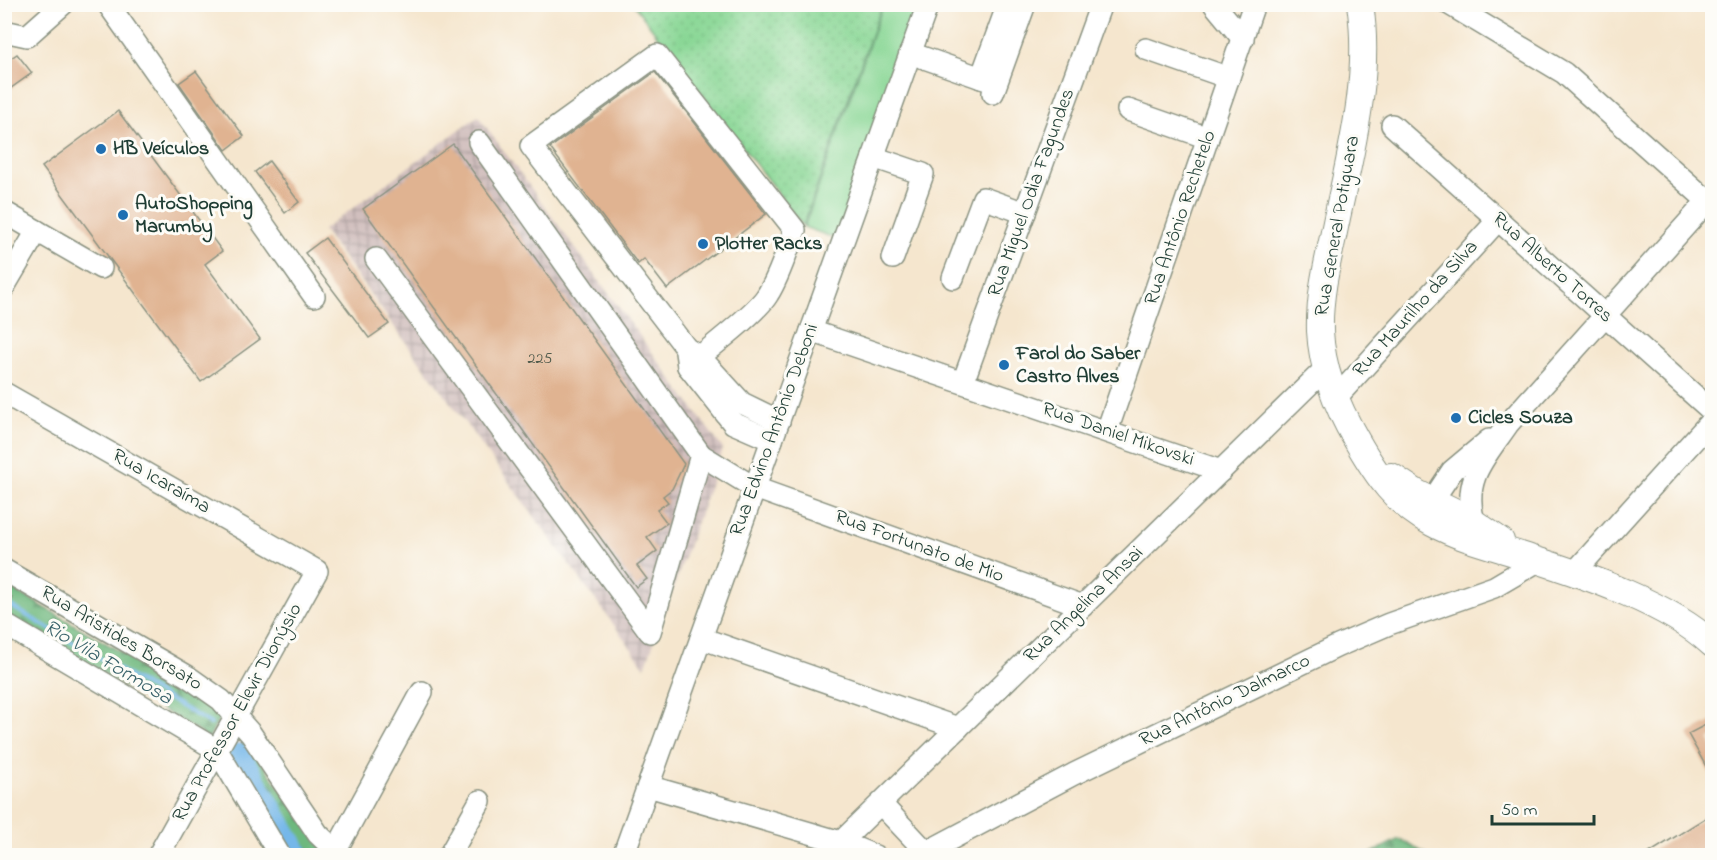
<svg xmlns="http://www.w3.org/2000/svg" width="1717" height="860" viewBox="0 0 1717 860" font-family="'Indie Flower',sans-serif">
<defs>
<pattern id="industrial-grid" width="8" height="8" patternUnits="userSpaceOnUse" patternTransform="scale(1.5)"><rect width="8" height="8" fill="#d1bfbe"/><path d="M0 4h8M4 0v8" fill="none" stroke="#a99c9b"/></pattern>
<pattern id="grass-dots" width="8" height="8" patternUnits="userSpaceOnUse" patternTransform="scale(1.5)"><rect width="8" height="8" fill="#89d795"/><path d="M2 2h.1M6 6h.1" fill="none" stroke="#76b981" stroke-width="1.8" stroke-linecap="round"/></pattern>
<pattern id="forest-firs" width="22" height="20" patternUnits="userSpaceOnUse" patternTransform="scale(1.5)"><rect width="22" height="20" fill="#6eb87e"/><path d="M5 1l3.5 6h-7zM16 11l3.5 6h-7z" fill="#5a9768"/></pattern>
</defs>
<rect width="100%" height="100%" fill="#fdfcf7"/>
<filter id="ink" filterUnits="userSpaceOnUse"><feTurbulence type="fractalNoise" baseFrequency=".0167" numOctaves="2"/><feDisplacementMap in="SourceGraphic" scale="12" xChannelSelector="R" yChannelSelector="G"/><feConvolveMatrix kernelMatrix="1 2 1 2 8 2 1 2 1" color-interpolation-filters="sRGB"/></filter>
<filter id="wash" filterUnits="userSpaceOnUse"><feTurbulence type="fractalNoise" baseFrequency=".008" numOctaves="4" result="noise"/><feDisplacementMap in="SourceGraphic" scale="24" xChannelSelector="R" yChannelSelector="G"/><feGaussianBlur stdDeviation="1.35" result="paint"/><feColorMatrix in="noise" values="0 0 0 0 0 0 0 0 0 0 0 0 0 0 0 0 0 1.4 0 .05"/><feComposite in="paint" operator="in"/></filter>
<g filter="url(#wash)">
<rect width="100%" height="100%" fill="#f5e6ce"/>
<polygon fill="url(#industrial-grid)" points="478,116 723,449 645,667 323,230"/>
<polygon fill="url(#grass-dots)" stroke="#548a64" stroke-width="1.5" points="634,5 882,5 803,226"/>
<g fill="url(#forest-firs)" stroke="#467a59" stroke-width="1.5">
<polygon points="4,584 223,711 209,738 5,614"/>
<polygon points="245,739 328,855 288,855 230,763"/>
<polygon points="1399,839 1428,855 1368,855"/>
</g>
<polygon fill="#89d795" stroke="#548a64" stroke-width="1.5" points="883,5 919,5 837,239 804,227"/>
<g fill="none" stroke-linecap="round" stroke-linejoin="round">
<polyline stroke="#74b7e9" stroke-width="4" points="4,602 211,724"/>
<polyline stroke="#74b7e9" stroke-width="24" points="239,755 298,856"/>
</g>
<g id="blocks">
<g fill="#e0b391">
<polygon points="17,54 32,73 4,93 4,63"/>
<polygon points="196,71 244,136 226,150 179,83"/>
<polygon points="655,72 766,214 667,289 644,259 638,264 550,148"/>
<polygon points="118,111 222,251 205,264 260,339 201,382 42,167"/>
<polygon points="453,144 684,464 672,489 663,496 668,502 657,510 667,523 647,537 657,551 637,566 647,579 636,587 363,209"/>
<polygon points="269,161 299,202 285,213 255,172"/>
<polygon points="325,238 389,324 369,338 305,253"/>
<polygon points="1713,721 1713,737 1709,739 1713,747 1713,779 1688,734"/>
<polygon points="1713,813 1713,855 1646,855"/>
</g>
</g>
</g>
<g filter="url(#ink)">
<use href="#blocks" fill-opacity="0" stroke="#8a9281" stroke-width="1.5"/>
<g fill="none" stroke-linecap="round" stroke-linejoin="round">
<g stroke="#8a9281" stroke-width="24">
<g id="minor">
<polyline points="108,4 314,296"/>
<polyline points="1214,4 1243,39"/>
<polyline points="1449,4 1564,73 1712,205"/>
<polyline points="4,31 27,36 63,4"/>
<polyline points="1146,49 1229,78"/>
<polyline points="910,53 996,83"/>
<polyline points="981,78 1008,4"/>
<polyline points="993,93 1025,4"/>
<polyline points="1128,110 1208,138"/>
<polyline points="1392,125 1712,411"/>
<polyline points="479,142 701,455"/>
<polyline points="873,157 923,174 893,258"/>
<polyline points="4,212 101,268"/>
<polyline points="376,259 650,632 701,455 755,488 1083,606"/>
<polyline points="953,278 983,198 1025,213"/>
<polyline points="4,287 37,231"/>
<polyline points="811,331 1221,471"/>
<polyline points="686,352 688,366 733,423 772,440"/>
<path d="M688 366C705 352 759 311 768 294 780 275 787 250 795 230L657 55 531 146 686 348 700 357 742 403 779 421"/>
<polyline points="963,382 1101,4"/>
<polyline points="4,393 317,571 158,856"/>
<polyline points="1335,399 1498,220"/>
<polyline points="1107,431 1254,4"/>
<polyline points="1432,501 1452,471 1489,440"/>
<path d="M1474 522C1462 478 1485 458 1508 424L1712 196"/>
<polyline points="4,570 187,676 221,700 251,734 318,834 341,856"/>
<polyline points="1573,574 1712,420"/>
<polyline points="4,624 217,750 280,856"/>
<polyline points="701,638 958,728"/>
<polyline points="648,786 841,842 875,856"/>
<polyline points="881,804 930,856"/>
<polyline points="841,842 1326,368"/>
<polyline points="335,852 422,692"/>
<polyline points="449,856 480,801"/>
<polyline points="623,856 928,4"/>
<polyline points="919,856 1074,774 1338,646 1389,624 1494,587 1538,561"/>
</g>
</g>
<g stroke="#8a9281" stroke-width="28">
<g id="major">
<path d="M1360 4C1372 83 1348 161 1333 237 1326 268 1319 299 1320 331 1322 371 1337 407 1357 441 1377 476 1396 504 1432 523 1463 540 1497 547 1530 558 1587 576 1669 604 1712 644"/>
<polyline points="1391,476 1417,493 1466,517 1501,541"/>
</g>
</g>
<polyline stroke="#8a9281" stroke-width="2" stroke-dasharray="4.5 4.5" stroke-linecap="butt" points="6,609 13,595"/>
<use href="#minor" stroke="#fff" stroke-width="21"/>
<use href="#major" stroke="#fff" stroke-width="26"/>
</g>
</g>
<g fill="#1f6fb2" stroke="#fdfcf7" stroke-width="2">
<circle cx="101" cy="149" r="6"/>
<circle cx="123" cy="215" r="6"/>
<circle cx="703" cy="244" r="6"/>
<circle cx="1004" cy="365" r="6"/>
<circle cx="1456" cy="418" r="6"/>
</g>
<g text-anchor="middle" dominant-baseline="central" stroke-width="6" stroke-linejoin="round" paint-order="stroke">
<g font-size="16" fill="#4f5a4b">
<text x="540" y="359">225</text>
</g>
<g font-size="20" font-weight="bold" fill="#1f3d34" stroke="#fdfcf7" text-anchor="start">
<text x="113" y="149">HB Veículos</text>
<text x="135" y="204">AutoShopping<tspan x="135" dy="23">Marumby</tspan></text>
<text x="715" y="244">Plotter Racks</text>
<text x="1016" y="354">Farol do Saber<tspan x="1016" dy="23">Castro Alves</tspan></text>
<text x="1468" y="418">Cicles Souza</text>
</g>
<g font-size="20" fill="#1f3d34" stroke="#fdfcf7">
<text transform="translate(1032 193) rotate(-70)">Rua Miguel Odia Fagundes</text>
<text transform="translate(1181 218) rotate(-71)">Rua Antônio Rechetelo</text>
<text transform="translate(1338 226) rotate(-80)">Rua General Potiguara</text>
<text transform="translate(1552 268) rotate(42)">Rua Alberto Torres</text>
<text transform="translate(1416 309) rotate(-48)">Rua Maurilho da Silva</text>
<text transform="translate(775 430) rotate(-70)">Rua Edvino Antônio Deboni</text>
<text transform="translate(1118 435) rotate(19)">Rua Daniel Mikovski</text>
<text transform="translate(161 482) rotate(30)">Rua Icaraíma</text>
<text transform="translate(919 547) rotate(20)">Rua Fortunato de Mio</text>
<text transform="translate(1084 605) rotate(-44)">Rua Angelina Ansai</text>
<text transform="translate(121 639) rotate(31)">Rua Aristides Borsato</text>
<text transform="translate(1225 701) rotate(-26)">Rua Antônio Dalmarco</text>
<text transform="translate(238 713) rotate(-61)">Rua Professor Elevir Dionýsio</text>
</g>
<g font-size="21" font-style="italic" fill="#39626a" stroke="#fdfcf7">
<text transform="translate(108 663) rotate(31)">Rio Vila Formosa</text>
</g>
</g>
<rect width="1717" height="860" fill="none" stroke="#fdfcf7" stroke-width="24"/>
<path d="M1492 815v9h102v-9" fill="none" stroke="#1f3d34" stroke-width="3"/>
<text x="1501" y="815" font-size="18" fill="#1f3d34" stroke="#fdfcf7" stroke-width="4.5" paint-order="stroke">50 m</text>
</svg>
